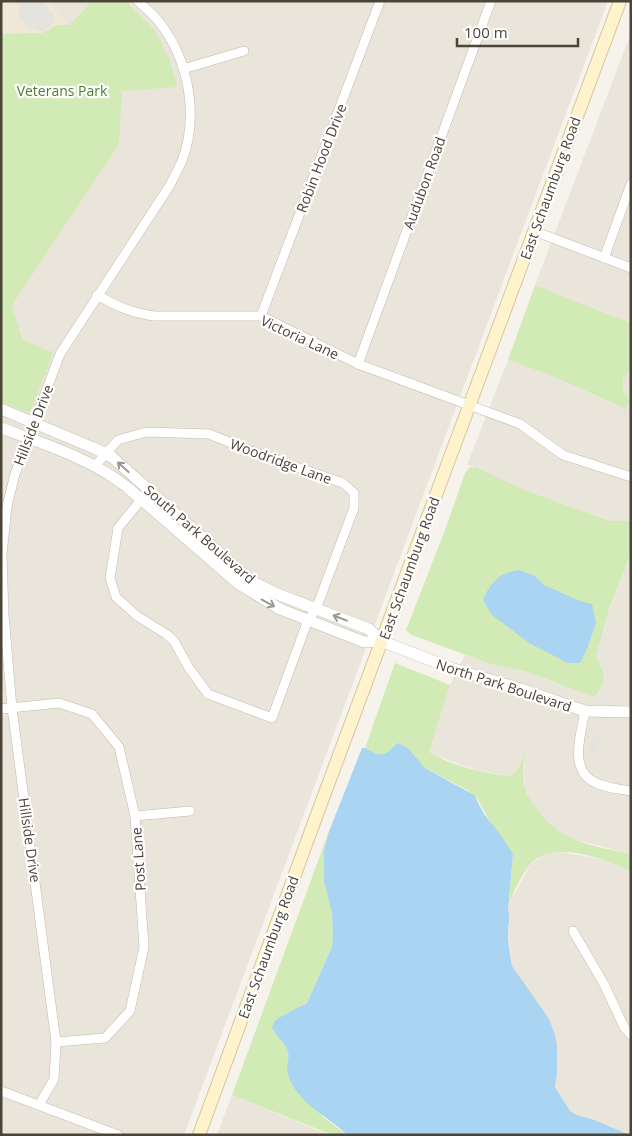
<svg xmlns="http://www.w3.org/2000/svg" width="632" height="1136" viewBox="0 0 632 1136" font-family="'Open Sans',sans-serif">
<rect width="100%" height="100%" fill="#f6f3ec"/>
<g fill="#eae5da">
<polygon points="1,1 608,1 184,1135 1,1135"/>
<polygon points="631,33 631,323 535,285"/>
<polygon points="508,360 550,375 624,409 630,401 623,390 623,379 631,369 631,521 613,521 599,517 522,489 476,467 467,465"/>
<polygon points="631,553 631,854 569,838 546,823 529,798 525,788 524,776 525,755 517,771 509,776 475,770 437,756 429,752 450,685 465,655 488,663 527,672 594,697 602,666 596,656 610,608"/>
<polygon points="560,852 607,860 631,871 631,1135 577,1115 570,1111 555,1087 557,1072 519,977 512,966 508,932 510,920 508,911 509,904 530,865 546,853"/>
<polygon points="232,1095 329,1135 217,1135"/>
</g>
<polygon fill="#efe8d6" points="1,1 46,1 70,25 58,25 43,33 1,34"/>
<g fill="#d2eab5">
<polygon points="92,1 126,1 128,3 155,31 170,61 177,87 122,91 119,144 12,305 22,339 53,353 30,413 1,402 1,34 42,33 58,25 70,25"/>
<polygon points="535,285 631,323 631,369 623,379 623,390 630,401 625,409 550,375 508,360"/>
<path d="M470 467H476L522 489 599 517 612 521H631V553L610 607 596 656C606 674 607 681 594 697L527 672 488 663 412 635 406 630 445 530 465 473Z"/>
<path d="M395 663 450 685 429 752C453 766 481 773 509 776L517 771 525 753C524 765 522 777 525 788 527 796 532 802 536 808 560 843 592 845 631 854V871C604 859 551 838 529 866 520 877 514 891 509 904L513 854 503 838 493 827 478 800 467 790 425 768 408 748 395 746C385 760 377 755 365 748Z"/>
<path d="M328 834 324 851V881L332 913 333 935 332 947 307 1003 280 1017 274 1032C285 1044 292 1050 287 1068L323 1117 347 1135H332L232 1095Z"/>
</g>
<g fill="#e5e3e0">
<polygon points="17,1 41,1 52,12 55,22 41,32 26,26 19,16 20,4"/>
<polygon points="592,735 599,736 596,755 589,754"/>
</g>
<g fill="#a9d4f2">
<path d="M519 570 535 576 544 585 580 601 592 604 596 623 587 649 580 663H568L529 643 491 614 483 599C492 581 499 573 519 570Z"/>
<path d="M398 743 408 748 425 768 474 795 484 814 503 838 513 854 508 911C511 919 508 924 508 932 508 943 510 955 512 966L549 1019 555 1035 557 1046V1072L555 1087 570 1111 577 1115 594 1120 630 1135H347C327 1115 298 1104 288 1075 285 1066 291 1059 287 1049 284 1041 275 1036 272 1027L275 1021 280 1017 307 1003 332 947 333 935 332 913 324 881V851L328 834 362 748H365C383 758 383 756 398 743Z"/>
</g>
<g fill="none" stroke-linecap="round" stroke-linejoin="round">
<g stroke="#c2bbae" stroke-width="10">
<g id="minor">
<polyline points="183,69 244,51"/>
<polyline points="534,231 631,268"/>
<polyline points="604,258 631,184"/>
<path d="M97 295C116 306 132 313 154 316H261L358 364 520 424 563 455 631 477"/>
<polyline points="261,316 380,1"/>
<polyline points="358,364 491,1"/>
<polyline points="95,466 118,440 146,432 209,434 256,453 343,483 354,493 354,508 316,609 308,620 272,718 208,694 189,668 174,641 166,634 137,616 116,597 110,578 118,528 144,496"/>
<polyline points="1,709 59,703 92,714 119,747 135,816 144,947 130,1011 105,1038 56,1042"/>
<path d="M585 711C581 734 568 771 596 783 607 788 619 789 631 791"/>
<polyline points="135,816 190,811"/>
<polyline points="573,931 604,984 624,1027 631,1035"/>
<polyline points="1,1091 118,1135"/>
<path d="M39 1105 54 1079 56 1042 12 708 4 615 2 555 7 506 15 474 60 354 170 185C174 177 178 169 182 161 199 116 189 61 160 23 154 15 145 8 138 1"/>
</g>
</g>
<g stroke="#c2bbae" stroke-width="12">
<g id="tertiary">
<polyline points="1,409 96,449 112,457 250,580 277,594 369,629 381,641"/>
<path d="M1 428C44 444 90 458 127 487L239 584 280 609 364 642 381 641 451 668 524 690 585 711 631 712"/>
</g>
</g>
<g stroke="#d6c79b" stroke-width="14">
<polyline id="secondary" points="199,1135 319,809 620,1"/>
</g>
<use href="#minor" stroke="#fff" stroke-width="9"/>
<use href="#tertiary" stroke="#fff" stroke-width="11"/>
<use href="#secondary" stroke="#fff3cd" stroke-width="12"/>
</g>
<defs><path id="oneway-shaft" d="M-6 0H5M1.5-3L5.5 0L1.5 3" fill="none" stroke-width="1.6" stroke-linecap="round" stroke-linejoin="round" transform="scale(1.25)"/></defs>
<g stroke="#9c9892">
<use href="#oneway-shaft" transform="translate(123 467) rotate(-138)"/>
<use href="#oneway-shaft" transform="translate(268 603) rotate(29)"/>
<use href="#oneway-shaft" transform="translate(340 618) rotate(-159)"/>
</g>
<g text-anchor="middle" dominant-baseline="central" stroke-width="4.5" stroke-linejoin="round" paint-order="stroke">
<g font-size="14" fill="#4a7f2a" stroke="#fff">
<text x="62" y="90">Veterans Park</text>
</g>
<g font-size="14" fill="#4b4439" stroke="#fff">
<text transform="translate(321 158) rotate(-69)">Robin Hood Drive</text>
<text transform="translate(424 183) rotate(-70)">Audubon Road</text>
<text transform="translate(550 188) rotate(-70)">East Schaumburg Road</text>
<text transform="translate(300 337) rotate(25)">Victoria Lane</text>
<text transform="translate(33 425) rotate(-69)">Hillside Drive</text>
<text transform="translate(281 461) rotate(20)">Woodridge Lane</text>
<text transform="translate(200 534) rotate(41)">South Park Boulevard</text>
<text transform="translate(409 568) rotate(-70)">East Schaumburg Road</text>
<text transform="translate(504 685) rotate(18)">North Park Boulevard</text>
<text transform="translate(30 840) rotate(82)">Hillside Drive</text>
<text transform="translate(138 859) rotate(-94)">Post Lane</text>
<text transform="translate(268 947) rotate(-70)">East Schaumburg Road</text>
</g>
</g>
<rect width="632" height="1136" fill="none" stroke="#4b4439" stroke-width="5"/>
<path d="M457 38v8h121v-8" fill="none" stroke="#4b4439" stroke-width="2.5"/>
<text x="464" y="38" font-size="15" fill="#4b4439" stroke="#ffffff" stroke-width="4" paint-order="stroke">100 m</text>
</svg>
